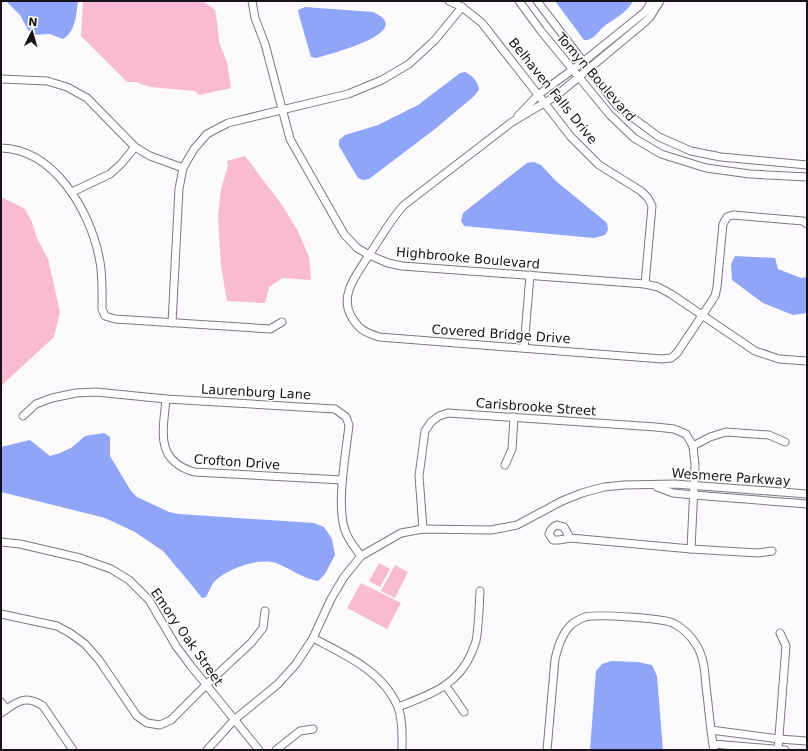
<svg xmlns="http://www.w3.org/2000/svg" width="808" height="751" viewBox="0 0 808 751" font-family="'DejaVu Sans',sans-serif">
<rect width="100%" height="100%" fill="#fcfafd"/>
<g fill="#f8bbd1">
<polygon points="83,1 203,1 215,10 217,22 219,42 227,62 231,88 199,95 195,91 150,87 136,82 127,82 81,36"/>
<polygon points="245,156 282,205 298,231 309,257 311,280 283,278 269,287 265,303 227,301 221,267 218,216 221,189 228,166 227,161"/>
<polygon points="1,197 25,209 32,222 37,238 48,259 60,312 54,337 1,386"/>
<polygon points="379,563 390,569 380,587 369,581"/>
<polygon points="395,565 408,572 395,598 381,591"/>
<polygon points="361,583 401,603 387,629 347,608"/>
</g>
<g fill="#8fa5f8">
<path d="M6 1H78C76 15 76 31 63 39L50 34 33 35 28 30 20 15Z"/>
<path d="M555 1H633C626 14 613 19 602 28 598 32 595 37 590 39 588 40 587 40 584 40Z"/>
<path d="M305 7 373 12C418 32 330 54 316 58L311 57 299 15 298 10Z"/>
<path d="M465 72C473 76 478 81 479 90L473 97 435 129 369 179 363 180 358 178 339 146V140L345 135 378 125 418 105 460 73Z"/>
<polygon points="534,162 541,165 556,181 607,223 608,230 605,235 594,238 464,226 461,221 463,213 527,163"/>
<polygon points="735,256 775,258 778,269 801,278 807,277 807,313 793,315 763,303 732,280 731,264"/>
<path d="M104 433 110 437V456L131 491 137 497 169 512 179 514 314 523 324 527 332 539 335 555 325 574 318 581C303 579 290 568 276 563 259 557 227 569 215 581 211 585 209 592 206 597L202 598 190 583 163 551 135 532 105 518 1 492V447L30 440 50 456 60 453 71 448 85 436Z"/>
<polygon points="611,661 638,662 652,665 657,676 663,750 590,750 596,671 602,664"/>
</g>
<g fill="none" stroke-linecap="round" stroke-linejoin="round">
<g stroke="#7f7684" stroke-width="9">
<g id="minor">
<polyline points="252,1 255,18 265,44 290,139 344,234 357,248 369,255 388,263 402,266 645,284 658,287 671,294 755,351 779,359 807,361"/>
<polyline points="449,1 462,7 482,23 571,137 599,165 641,191 648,198 652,206 645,284"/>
<polyline points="519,1 541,31 610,115 634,138 661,154 706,168 750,174 807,177"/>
<polyline points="537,1 617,106 659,137 691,151 721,157 807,165"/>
<path d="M660 1 650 17 645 22 556 96 512 122 404 205C390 220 381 238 369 255 358 273 339 294 351 316 359 330 365 332 379 337L662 359 671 358 677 353 715 296 717 287 723 224 727 217 733 215 803 221 807 224"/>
<polyline points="1,79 47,81 67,87 87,98 135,147 150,156 183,168"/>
<polyline points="518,116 538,95 583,62 645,12 652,1"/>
<path d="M1 148C54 149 90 211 99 257 103 273 102 292 102 309L105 316 115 319 270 329 282 322"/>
<polyline points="72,192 110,174 121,164 135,147"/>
<polyline points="172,323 179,189 183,168 194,149 207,134 228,123 348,94 382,80 409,64 435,40 462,7"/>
<polyline points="524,348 530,275"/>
<path d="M166 399C163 432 155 460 194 472L342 480"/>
<path d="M23 416 36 404 52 398 76 393 96 392 166 399 335 409 346 417 349 425C346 453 336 505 345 530 348 540 355 548 361 556"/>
<polyline points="693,446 710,437 726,432 769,435 785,442"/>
<polyline points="505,465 512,449 514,417"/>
<polyline points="657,487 673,493 694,495 807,504"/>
<polyline points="423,529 419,476 425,431 431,422 439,416 448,413 656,427 674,429 686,434 693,446 695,465 691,549"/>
<path d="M570 538 559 540H553L549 534C551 529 552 527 557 525L564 527 570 538 691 549 758 553 772 551"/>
<polyline points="1,542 20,544 80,558 111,569 129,580 149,600 176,646 191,666 259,750"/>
<polyline points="1,614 57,626 70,633 85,644 99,660 137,716 147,723 160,725 171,720 206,685 251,643 263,628 265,611"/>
<path d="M313 638C345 655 383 671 398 707 403 720 402 736 402 750"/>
<polyline points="446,686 464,712"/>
<polyline points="1,702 6,709"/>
<path d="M398 707C429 695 458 686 472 652 473 648 475 645 476 641 479 625 479 607 480 591"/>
<path d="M1 713C17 702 25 694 43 706L73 750"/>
<polyline points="711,730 779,739 807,741"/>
<polyline points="713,744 785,750"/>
<polyline points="778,749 786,646 780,633"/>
<polyline points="207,750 234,720 278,684 296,664 313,638 331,599 344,577 361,556 401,533 423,529 491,530 517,525 562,501 582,493 604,487 624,485 675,484 807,494"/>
<polyline points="276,750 300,731 313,729"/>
<path d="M547 750 555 659C558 647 562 633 572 624 575 622 581 618 585 617 599 614 660 618 673 623 683 628 691 636 697 646 704 658 705 672 706 687 709 708 710 729 714 750"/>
</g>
</g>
<use href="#minor" stroke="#fff" stroke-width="7"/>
</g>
<g text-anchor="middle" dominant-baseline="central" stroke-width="3" stroke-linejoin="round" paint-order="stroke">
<g font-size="13" fill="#171318" stroke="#fff">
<text transform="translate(596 77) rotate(49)">Tomyn Boulevard</text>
<text transform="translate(553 91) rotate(51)">Belhaven Falls Drive</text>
<text transform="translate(468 258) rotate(5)">Highbrooke Boulevard</text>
<text transform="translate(501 334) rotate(4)">Covered Bridge Drive</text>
<text transform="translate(256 392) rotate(3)">Laurenburg Lane</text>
<text transform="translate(536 407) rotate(4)">Carisbrooke Street</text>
<text transform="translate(237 462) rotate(4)">Crofton Drive</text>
<text transform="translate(731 477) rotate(4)">Wesmere Parkway</text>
<text transform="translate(187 637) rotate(55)">Emory Oak Street</text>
</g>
</g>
<rect width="808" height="751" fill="none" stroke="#171318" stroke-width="4"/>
<g transform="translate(32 32) rotate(5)" stroke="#ffffff" stroke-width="3" paint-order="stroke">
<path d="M0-3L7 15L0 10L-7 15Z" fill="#171318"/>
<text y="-6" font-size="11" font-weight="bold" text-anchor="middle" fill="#171318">N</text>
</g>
</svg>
